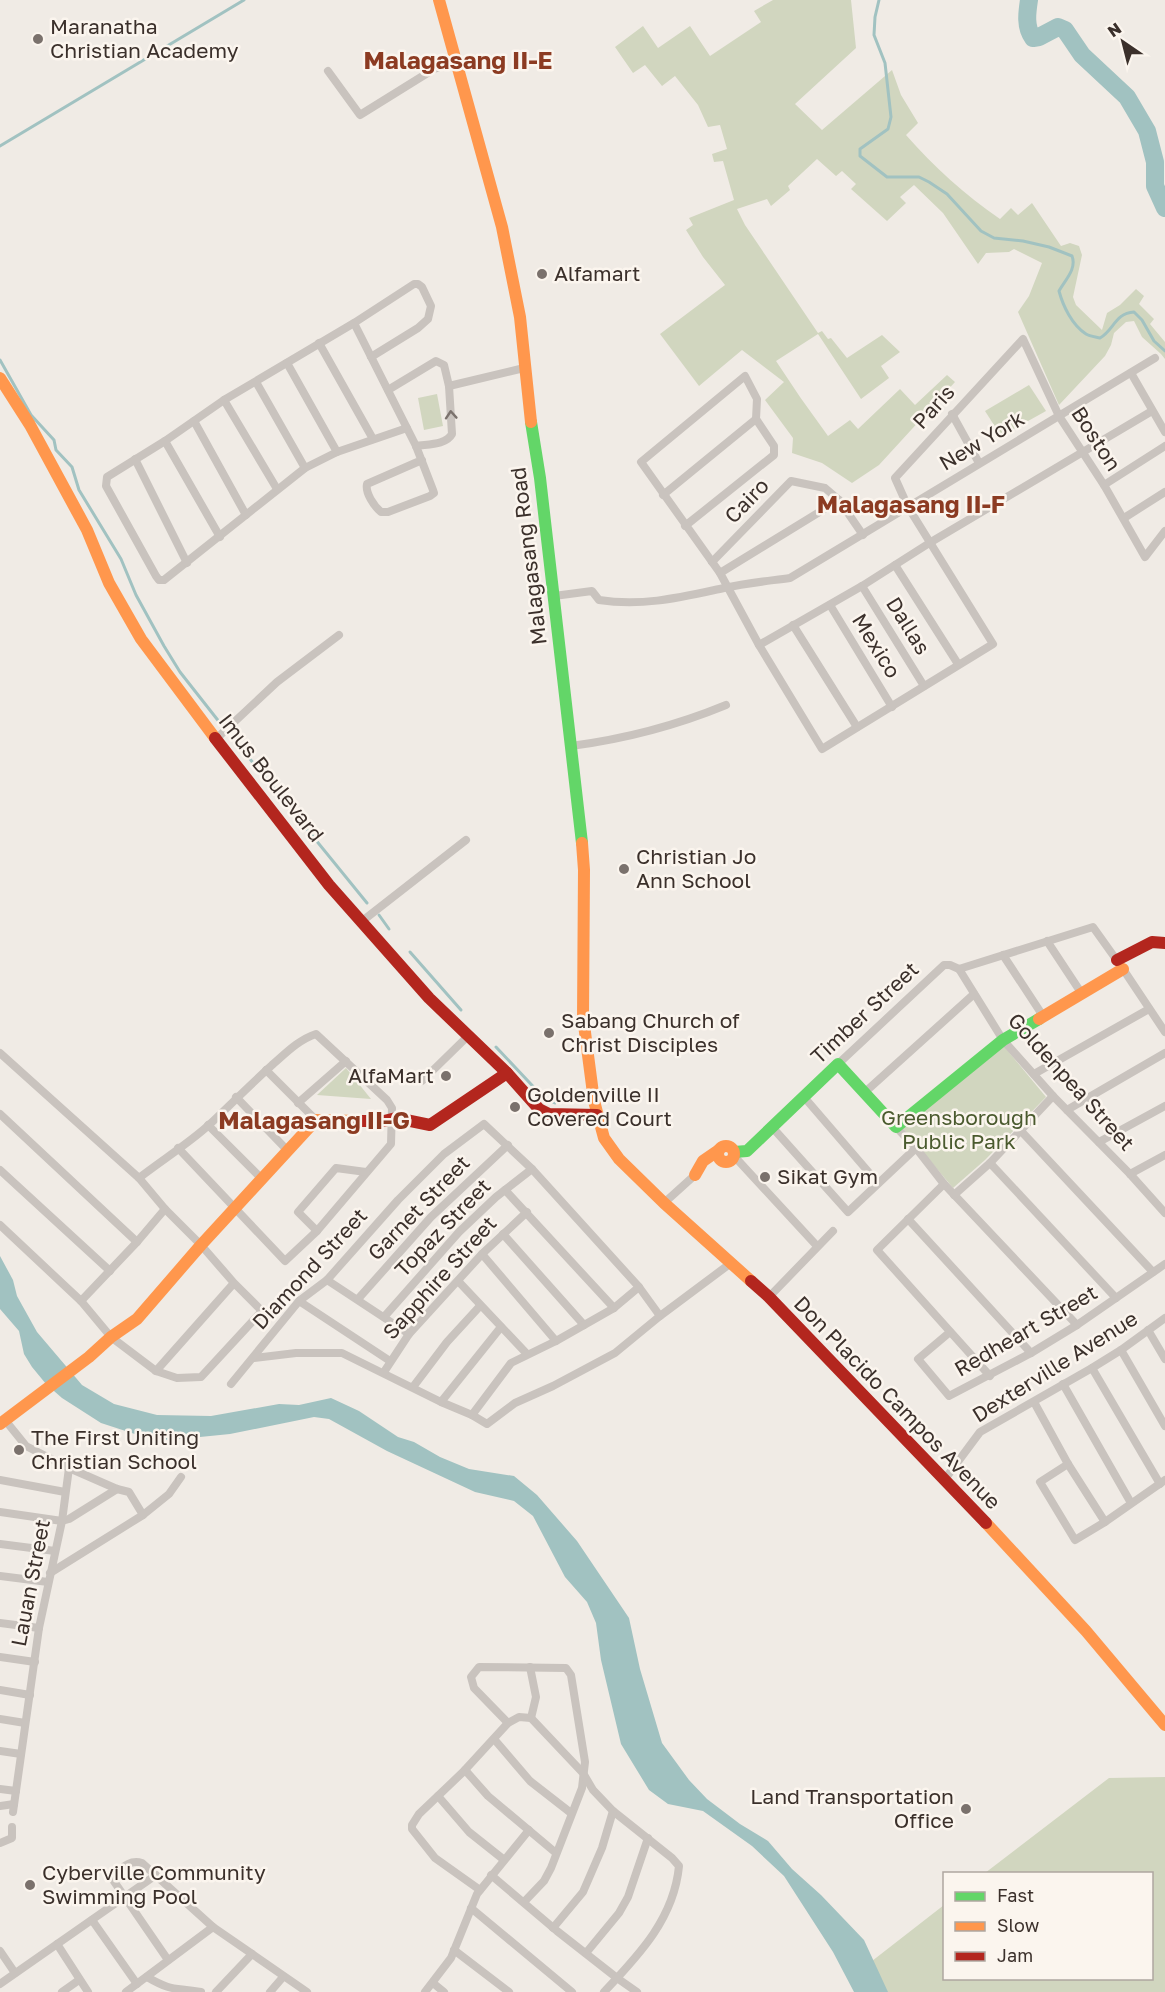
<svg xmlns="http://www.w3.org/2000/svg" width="1165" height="1992" font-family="'Golos Text',sans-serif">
<rect width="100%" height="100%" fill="#f0ebe5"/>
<g fill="#d1d6bf">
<path d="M773,0h78l5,48 -61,56 27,26 70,-60 9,25 17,28 -12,12c28,32 59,60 94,84l11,-11 7,7 14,-12 29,43 9,-3 9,3 3,9 -9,42 3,8 26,25 5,-17 13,-8 16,-16 8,7 -5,8 15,15 -4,5 15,18v17l-4,-5 -19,-17 -8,-16 -8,1 -12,11 -3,12 -6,11 -46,49 -41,-93 11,-16 13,-33 -28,-14 -5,3 -23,1 -8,11 -35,-51 -29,-28 -14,12 6,6 -19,18 -36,-32 5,-5 -14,-13 -6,5 -19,-17 -29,27 2,4 -19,16 -4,-7 -30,10 8,16 73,108 4,-2 6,8 3,-1 16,20 35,-23 18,17 -19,14 8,12 -28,21 -43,-65 -42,27 24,36 28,39 22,-16 8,9 42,-40 15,16 32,-30 8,7 -76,83 -27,18 -30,-20 -30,-10 1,-15 -28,-38 19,-18 -42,-32 -43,36 -39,-52 65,-49 -22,-28 -17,-27 7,-5 -4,-7 45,-18 -11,-39 -9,1 -2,-8 15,-5 -7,-24 -12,2 -10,-22 -23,-29 -13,10 -17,-21 -12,8 -18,-26 28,-21 15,22 32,-22 20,30 51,-34 -7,-11z"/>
<polygon points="1029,385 1046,411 1001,436 985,411"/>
<polygon points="437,394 443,426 424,430 418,398"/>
<polygon points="1003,1045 1046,1097 985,1160 953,1188 902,1127"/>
<polygon points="346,1068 371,1099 317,1095"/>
<polygon points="1165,1777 1165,1992 863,1992 854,1975 944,1905 944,1978 1152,1978 1152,1874 985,1873 1109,1778"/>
</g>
<polygon fill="#a1c2c1" points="0,1256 13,1280 17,1296 37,1332 82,1385 114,1404 157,1415 211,1416 279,1404 299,1405 331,1398 359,1411 398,1437 414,1442 440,1457 469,1469 514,1476 537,1495 577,1541 629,1618 640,1669 662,1743 689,1780 707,1799 740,1824 768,1841 792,1869 821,1895 864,1940 888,1992 854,1992 833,1952 784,1876 752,1846 703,1811 668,1804 649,1790 621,1744 601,1660 596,1623 587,1602 565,1577 533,1516 514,1501 475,1492 387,1451 329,1419 314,1417 230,1434 170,1440 144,1437 101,1423 62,1398 46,1384 32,1367 24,1354 19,1331 0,1309"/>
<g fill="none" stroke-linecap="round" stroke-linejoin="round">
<g stroke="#a1c2c1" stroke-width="3">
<path d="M879,0l-4,17 -1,18 11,28 6,54 -3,12 -28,20v7l27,21h32l10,5 18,12 34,37 13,7 29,3 26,6 23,9c5,13 -7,24 -13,35 4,15 13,34 27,43 3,2 10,3 14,4 14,-8 15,-25 34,-26l8,8 12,21 11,10"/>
<polyline points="0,146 244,0"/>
<polyline points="0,360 31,415 54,440 56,450 72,467 79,490 121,559 136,595 164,646 180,672 224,728"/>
<polyline points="228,732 367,903"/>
<polyline points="379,915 389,929"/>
<polyline points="410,952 461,1010"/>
<polyline points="496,1047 544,1098 555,1103"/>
</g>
<path stroke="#a1c2c1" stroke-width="18" d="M1029,0c-2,13 -4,27 4,38l6,-1 19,-10 7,3 17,25 45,42 20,34 8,31v24l10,22"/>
<g stroke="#c9c3be" stroke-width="8">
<polyline points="328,71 360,115 434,69 457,61"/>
<path d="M354,323l62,123 17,44 1,3 -4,3 -42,16h-7c-7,-6 -16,-19 -14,-28l55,-24"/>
<polyline points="319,343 373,439"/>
<polyline points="371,357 418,328 428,319 431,306 422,287 418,284 414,284 354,323 224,400 165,441 107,477 106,486 156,576 159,580 164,580 305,468 337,452 407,428"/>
<polyline points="287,363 337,452"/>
<polyline points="1131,373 1165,432"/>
<polyline points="256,382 305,468"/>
<polyline points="449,386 524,368"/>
<path d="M388,390l48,-29 8,4 5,21 3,48c-6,11 -24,10 -36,12"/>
<polyline points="224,400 277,489"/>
<polyline points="952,414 979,463"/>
<polyline points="194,421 246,515"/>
<polyline points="165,441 220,537"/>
<polyline points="135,459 187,563"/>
<polyline points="1104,485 1165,446"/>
<polyline points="663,495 756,419"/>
<polyline points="1124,518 1165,492"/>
<polyline points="685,526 774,455 774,446 756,419 757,399 745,376 641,462 720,573 759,645 822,749 993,644 908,507 895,478 1023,339 1059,416 1104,485 1145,557 1165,531"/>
<polyline points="712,562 791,481 825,488 839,500 863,535"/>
<polyline points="895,565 958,664"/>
<polyline points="720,573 839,500"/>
<polyline points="862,586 924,686"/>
<path d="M554,596l38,-5 7,9c44,7 83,-3 125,-12 22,-5 44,-7 66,-10l365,-220"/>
<polyline points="830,605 892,707"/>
<polyline points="793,625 857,727"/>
<polyline points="759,645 862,586 931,542 1152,411"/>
<polyline points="215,740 277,682 339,635"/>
<path d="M571,746c54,-7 104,-20 155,-41"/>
<polyline points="361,922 466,840"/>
<polyline points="1047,941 1082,994"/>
<polyline points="1003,955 1043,1016"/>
<polyline points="959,969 1003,1040 1053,1096 1130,1174 1165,1213"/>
<polyline points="0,1053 139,1178 165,1209 201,1245 234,1283 262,1311 201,1377 177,1378 156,1371 234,1283"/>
<polyline points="838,1064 944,965 950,965 959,969 1093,927 1123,969 1165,1032"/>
<polyline points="266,1070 316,1120"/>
<polyline points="1034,1074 1149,1009"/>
<polyline points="422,1081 469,1035"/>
<polyline points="864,1093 974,994"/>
<polyline points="236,1097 288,1151"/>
<polyline points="804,1097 878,1183"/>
<polyline points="298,1103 346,1061"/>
<polyline points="1067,1110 1165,1053"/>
<polyline points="0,1114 137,1242"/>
<polyline points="208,1125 262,1179"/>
<polyline points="772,1127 848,1212 916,1148"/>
<polyline points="896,1127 916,1148 944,1184 1077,1325"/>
<polyline points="1021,1131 1153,1272"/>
<polyline points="1099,1142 1165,1106"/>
<polyline points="734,1156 817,1246"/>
<polyline points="990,1163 1116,1298"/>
<polyline points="0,1170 110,1271"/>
<polyline points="1130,1174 1165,1155"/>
<path d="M139,1178c23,-18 49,-34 71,-54 20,-19 40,-39 61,-58 14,-12 27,-26 45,-32l71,66 5,8 -1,36 -74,87 -32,30 -107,-113"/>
<polyline points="944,1184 877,1250 990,1376"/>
<polyline points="505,1190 614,1308"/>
<polyline points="954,1195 990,1163 1053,1096"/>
<polyline points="664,1203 695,1175"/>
<polyline points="908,1219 1031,1353"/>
<polyline points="0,1225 81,1301 111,1337 156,1371"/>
<polyline points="317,1231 298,1212 336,1168 366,1172"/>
<polyline points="503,1234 584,1325"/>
<polyline points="482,1254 556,1341"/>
<polyline points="327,1280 409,1334"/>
<polyline points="459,1282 527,1354"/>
<polyline points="769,1297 833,1231"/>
<polyline points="358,1299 431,1217 508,1145"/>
<polyline points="81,1301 137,1242 165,1209"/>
<polyline points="299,1301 390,1361"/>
<polyline points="384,1317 459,1232 496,1197 532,1169"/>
<polyline points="1148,1330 1165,1359"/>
<polyline points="950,1332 918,1359 949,1396 1031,1353 1077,1325 1165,1264"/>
<polyline points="1121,1350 1165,1426"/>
<polyline points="254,1358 296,1353 342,1353 441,1402 472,1415 487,1424 515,1403 553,1386 615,1353 660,1316 731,1263"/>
<polyline points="1092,1368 1160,1484"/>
<polyline points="384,1372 409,1334 482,1254 527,1212"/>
<polyline points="231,1384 299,1301 327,1280 398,1200 444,1154 484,1124 532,1169 639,1287 660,1316"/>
<polyline points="1063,1384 1131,1503"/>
<polyline points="413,1387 447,1342 480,1306"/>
<polyline points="441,1402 501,1327"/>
<polyline points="1034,1402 1068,1464 1105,1522"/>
<polyline points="472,1415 511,1363 556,1341 614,1308 639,1287"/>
<polyline points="5,1420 26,1446 69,1468 117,1489 129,1492 143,1515 50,1573"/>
<polyline points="1068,1464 1040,1482 1075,1540 1105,1522 1165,1480"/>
<polyline points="945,1479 980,1432 1092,1368 1121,1350 1165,1318"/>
<polyline points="0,1480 65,1492"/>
<polyline points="0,1512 62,1521 69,1519 117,1489"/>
<polyline points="143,1515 169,1494 181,1477"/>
<polyline points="0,1544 55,1551"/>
<polyline points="0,1576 48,1582"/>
<polyline points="0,1623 39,1628"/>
<polyline points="0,1657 35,1662"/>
<polyline points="530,1667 536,1697 531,1718"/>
<polyline points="0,1690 30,1695"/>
<polyline points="0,1719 25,1723"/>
<polyline points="508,1723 474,1688 471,1677 479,1667 566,1668 571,1675 585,1762 582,1788 551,1868 544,1881 524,1902"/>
<polyline points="494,1739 530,1781 571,1813"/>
<polyline points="0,1751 21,1754"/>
<polyline points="465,1770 488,1796 556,1853"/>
<polyline points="0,1789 16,1791"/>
<polyline points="438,1796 469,1832 503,1859"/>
<polyline points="0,1806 14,1804"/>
<polyline points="13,1812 39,1628 62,1521 69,1468"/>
<polyline points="0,1843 12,1838 12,1827"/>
<polyline points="491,1875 557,1931 617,1978 637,1992"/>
<path d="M480,1890l-45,-32 -23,-29v-4l7,-11 44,-42 45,-49 11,-6 12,1 52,55 10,17 20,21 59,47 7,8c-5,53 -41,90 -75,126"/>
<polyline points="471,1908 572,1992"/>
<polyline points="92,1920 137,1984"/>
<polyline points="553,1928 583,1892 602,1848 613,1811"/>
<polyline points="57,1944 88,1992"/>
<polyline points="454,1950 509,1992"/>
<polyline points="0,1951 15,1973"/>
<polyline points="586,1953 619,1913 628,1897 648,1838"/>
<path d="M168,1960l-57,-83c10,-8 18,-18 31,-14l71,64 94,65"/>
<path d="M147,1977c26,15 26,10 54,15"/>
<polyline points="433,1983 444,1992"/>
<polyline points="0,1984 156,1875"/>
<polyline points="62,1992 79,1980"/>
<polyline points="126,1992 213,1927"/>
<polyline points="216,1992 252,1954"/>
<polyline points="270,1992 283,1977"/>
<polyline points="425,1992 451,1958 477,1894 529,1830"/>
</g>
<g stroke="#63d668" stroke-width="12">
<polyline points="531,422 540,478 582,843"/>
<polyline points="734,1152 747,1151 838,1064 896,1127 1003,1040 1039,1019"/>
</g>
<g stroke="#ff974d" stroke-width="12">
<polyline points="439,0 502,227 520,317 531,422"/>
<polyline points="0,378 30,425 87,530 109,583 141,639 215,738"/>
<polyline points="582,843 584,870 583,1017 594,1101 604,1138 619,1159 664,1203 751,1281"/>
<polyline points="1039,1019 1123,969"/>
<circle cx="726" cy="1154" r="8"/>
<polyline points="695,1175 703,1161 719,1150"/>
<polyline points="0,1424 89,1357 111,1337 137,1319 201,1245 316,1120 358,1121"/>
<polyline points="986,1523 1086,1631 1165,1725"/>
</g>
<g stroke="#b3261e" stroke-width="12">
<polyline points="215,738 329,885 429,998 507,1073 539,1109 549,1114 597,1115"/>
<polyline points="1117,960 1152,942 1165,943"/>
<polyline points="358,1121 384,1121 396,1118 430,1125 507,1073"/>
<polyline points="751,1281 769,1297 986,1523"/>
</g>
</g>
<defs><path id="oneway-chevron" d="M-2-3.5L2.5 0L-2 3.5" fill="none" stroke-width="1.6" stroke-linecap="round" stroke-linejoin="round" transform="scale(1.5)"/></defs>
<use stroke="#7b726d" href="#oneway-chevron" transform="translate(451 415) rotate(-94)"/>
<g fill="#7a716c" stroke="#fbf5ee" stroke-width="2">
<circle cx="38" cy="39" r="6"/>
<circle cx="542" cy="274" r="6"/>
<circle cx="624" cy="869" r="6"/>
<circle cx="549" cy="1033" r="6"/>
<circle cx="446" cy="1076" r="6"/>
<circle cx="515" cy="1107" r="6"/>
<circle cx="765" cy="1177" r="6"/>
<circle cx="19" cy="1450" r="6"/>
<circle cx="966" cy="1809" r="6"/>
<circle cx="30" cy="1885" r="6"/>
</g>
<g text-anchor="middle" stroke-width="5" stroke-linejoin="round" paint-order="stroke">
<g font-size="21" fill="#3b302b" stroke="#fbf5ee" text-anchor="start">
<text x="50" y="34">Maranatha<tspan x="50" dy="24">Christian Academy</tspan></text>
<text x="554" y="281">Alfamart</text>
<text x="636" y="864">Christian Jo<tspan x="636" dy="24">Ann School</tspan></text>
<text x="561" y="1028">Sabang Church of<tspan x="561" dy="24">Christ Disciples</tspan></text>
<text x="434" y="1083" text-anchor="end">AlfaMart</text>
<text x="527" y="1102">Goldenville II<tspan x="527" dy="24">Covered Court</tspan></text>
<text x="777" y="1184">Sikat Gym</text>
<text x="31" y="1445">The First Uniting<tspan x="31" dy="24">Christian School</tspan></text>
<text x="954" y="1804" text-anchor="end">Land Transportation<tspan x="954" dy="24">Office</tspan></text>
<text x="42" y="1880">Cyberville Community<tspan x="42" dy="24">Swimming Pool</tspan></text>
</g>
<g font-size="21" fill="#3b302b" stroke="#fbf5ee">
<text transform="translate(934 407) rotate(-48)" y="7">Paris</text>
<text transform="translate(1096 439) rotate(57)" y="7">Boston</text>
<text transform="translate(982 441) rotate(-31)" y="7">New York</text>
<text transform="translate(747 501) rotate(-46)" y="7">Cairo</text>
<text transform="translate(529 556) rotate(-97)" y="7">Malagasang Road</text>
<text transform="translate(908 626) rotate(58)" y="7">Dallas</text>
<text transform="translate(876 646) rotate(58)" y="7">Mexico</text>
<text transform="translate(271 778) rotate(52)" y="7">Imus Boulevard</text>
<text transform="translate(865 1013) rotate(-43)" y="7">Timber Street</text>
<text transform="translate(1071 1082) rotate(48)" y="7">Goldenpea Street</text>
<text transform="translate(419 1208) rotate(-46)" y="7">Garnet Street</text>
<text transform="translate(443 1228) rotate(-46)" y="7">Topaz Street</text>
<text transform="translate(310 1269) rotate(-47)" y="7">Diamond Street</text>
<text transform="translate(440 1278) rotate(-48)" y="7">Sapphire Street</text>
<text transform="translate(1026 1331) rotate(-30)" y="7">Redheart Street</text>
<text transform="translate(1055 1367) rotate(-32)" y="7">Dexterville Avenue</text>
<text transform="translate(897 1403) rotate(46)" y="7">Don Placido Campos Avenue</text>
<text transform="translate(31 1583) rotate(-79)" y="7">Lauan Street</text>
</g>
<g font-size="21" fill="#4a5a2e" stroke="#fbf5ee">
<text x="959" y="1125">Greensborough<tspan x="959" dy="24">Public Park</tspan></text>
</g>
<g font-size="24" font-weight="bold" fill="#8c3b22" stroke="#fbf5ee">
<text x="458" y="69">Malagasang II-E</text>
<text x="911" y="513">Malagasang II-F</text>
<text x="314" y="1129">Malagasang II-G</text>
</g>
</g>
<rect x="943" y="1872" width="210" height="108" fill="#fbf5ee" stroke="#aea6a0" stroke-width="1.5"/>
<rect x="955" y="1892" width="30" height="9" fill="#63d668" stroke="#aea6a0" stroke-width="1.5"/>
<text x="997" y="1902" font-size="18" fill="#3b302b">Fast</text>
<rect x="955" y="1922" width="30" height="9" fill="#ff974d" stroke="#aea6a0" stroke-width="1.5"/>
<text x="997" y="1932" font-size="18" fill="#3b302b">Slow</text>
<rect x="955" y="1952" width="30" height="9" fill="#b3261e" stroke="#aea6a0" stroke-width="1.5"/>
<text x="997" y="1962" font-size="18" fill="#3b302b">Jam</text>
<g transform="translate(1123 42) rotate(325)" stroke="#fbf5ee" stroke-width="4.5" paint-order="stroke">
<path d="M0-4.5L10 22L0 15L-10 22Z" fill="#3b302b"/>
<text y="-9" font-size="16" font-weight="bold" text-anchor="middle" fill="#3b302b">N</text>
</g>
</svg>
